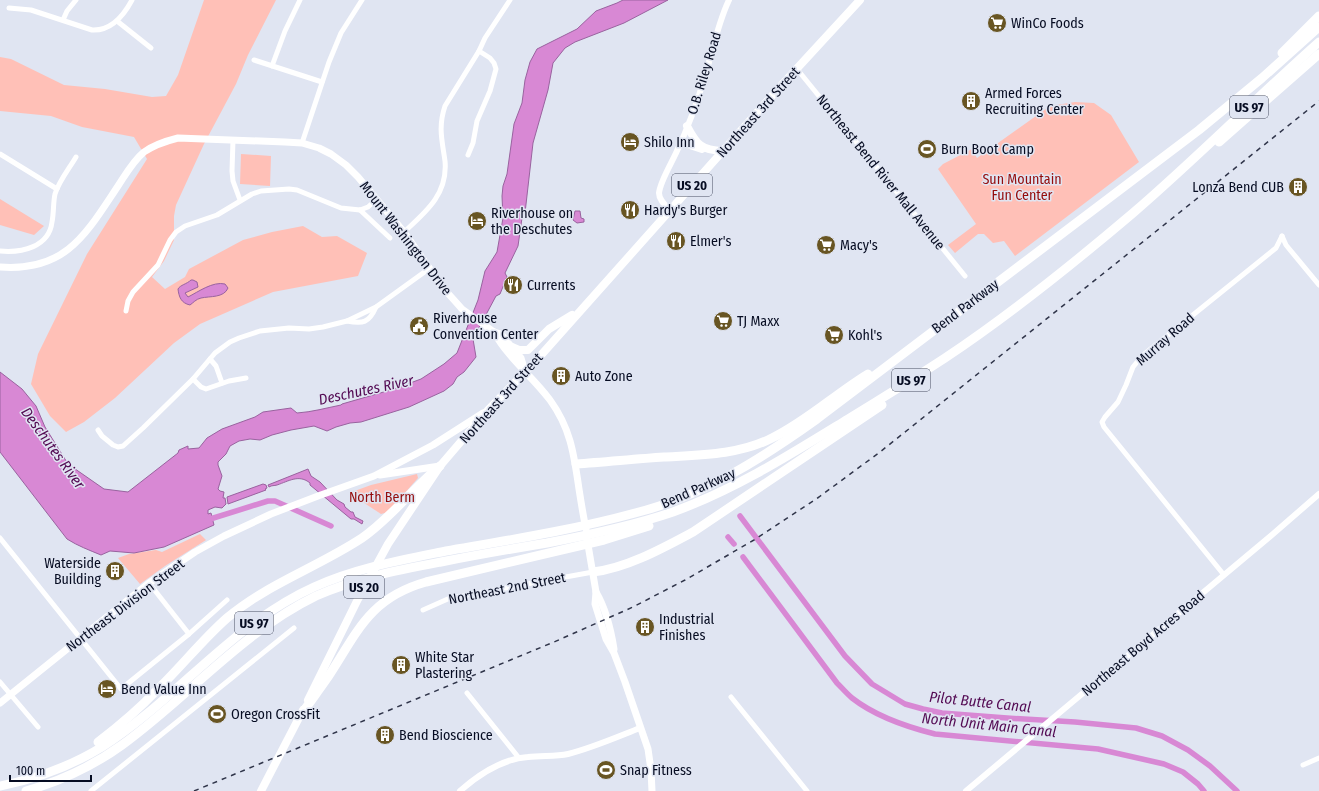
<svg xmlns="http://www.w3.org/2000/svg" width="1319" height="791" font-family="'Fira Sans Condensed',sans-serif">
<rect width="100%" height="100%" fill="#e0e5f2"/>
<g fill="#ffc0b7">
<polygon points="204,0 276,0 248,55 236,84 204,144 176,205 174,216 174,240 164,261 152,277 165,289 185,277 189,269 243,240 272,232 303,226 322,237 337,236 367,253 358,276 273,292 200,324 174,343 115,398 84,422 66,432 50,416 31,384 38,354 87,254 147,159 134,137 82,127 51,116 0,111 0,57 11,59 64,85 105,89 152,97 166,96 178,75"/>
<polygon points="1075,102 1094,103 1111,115 1139,162 1015,256 1004,241 993,243 984,234 978,234 955,253 948,245 976,224 938,169 943,164 972,149 977,158 1050,106"/>
<polygon points="241,154 271,156 270,186 240,184"/>
<polygon points="0,199 44,226 34,235 0,225"/>
<polygon points="417,474 418,478 388,512 381,514 349,493 371,485"/>
<polygon points="200,534 206,540 165,566 140,584 118,558 129,554 156,550 162,552"/>
</g>
<g fill="#d888d4" stroke="#99639f">
<path d="M623,0h45l-44,23 -49,19 -10,6 -12,15 -5,27 -15,53 -8,70 -3,5 -4,28 -13,27 2,4 -7,17 -4,2 -23,43 3,18 -12,15 -7,5 -4,7 -9,7 -35,16 -48,15 -11,1 -14,4 -9,4 -13,-5 -23,4 -19,5 -12,5 -10,-1 -11,2 -9,5 -4,8 -8,8v3l4,11 -4,13 2,2 4,1 -1,6h2l1,6 -4,4 -7,-1 -7,3v4l3,-1 3,12 -50,22 -30,6 -24,-2 -9,4c-12,-5 -23,-9 -34,-16l-67,-87v-80l22,17 14,17 9,21 23,37 36,25 24,3 50,-39 1,-3 9,-4v3l11,-1 8,-10 15,-9 33,-12 8,-5 28,-4 6,5c15,-1 29,-5 44,-8l1,-1 52,-15 27,-10 23,-15 13,-11 21,-53 7,-29 12,-19 6,-34 -1,-22 1,-10 4,-12 7,-50 8,-21 3,-23 5,-18 7,-13 40,-20 19,-18 21,-8z"/>
<polygon points="575,211 580,211 581,218 584,219 584,222 577,223 573,220"/>
<path d="M191,280h2l4,2 1,5 -13,6 3,4c10,-5 25,-16 37,-13l3,4c-4,10 -18,8 -27,10 -5,1 -8,5 -11,7 -9,-2 -11,-8 -12,-16 2,-4 9,-5 13,-9z"/>
<path d="M308,469l3,7 9,6 17,18 7,4 1,3 6,5h2l2,5 8,4 -1,3 -8,-5h-3l-41,-34v-2c-11,-9 -21,-2 -33,2 -3,1 -5,0 -8,2l-1,-2z"/>
<polygon points="263,484 266,485 267,488 265,489 266,490 228,504 227,497"/>
</g>
<g fill="none" stroke-linecap="round" stroke-linejoin="round">
<g stroke="#d888d4" stroke-width="5.5">
<polyline points="740,516 845,656 872,684 905,704 923,709 942,713 1007,718 1075,722 1136,728 1162,736 1188,750 1210,766 1237,791"/>
<polyline points="207,520 268,501 275,501 331,526"/>
<polyline points="728,537 734,544"/>
<path d="M743,557l94,126c5,5 10,11 15,15 23,18 55,29 83,36l163,15 66,15 19,8 15,12 6,7"/>
</g>
<g stroke="#fff" stroke-width="5">
<path d="M9,8l22,2 61,20c19,1 32,-15 40,-30"/>
<polyline points="63,20 67,11 76,0"/>
<polyline points="117,21 151,48"/>
<polyline points="254,60 322,82"/>
<polyline points="272,66 285,31 300,0"/>
<polyline points="797,69 965,276"/>
<polyline points="233,140 232,171 233,181 240,200"/>
<polyline points="302,143 329,62 341,33 362,0"/>
<polyline points="0,154 57,189"/>
<polyline points="468,155 473,143 477,121 490,91 496,69 494,63 490,58 479,51"/>
<polyline points="360,210 390,238"/>
<path d="M404,232c22,-20 44,-38 41,-71 -3,-21 -7,-34 0,-55l34,-55 6,-13 25,-38"/>
<polyline points="1282,236 1286,245 1319,285"/>
<path d="M0,251c22,2 49,-4 52,-29 2,-10 1,-19 3,-28 4,-13 14,-25 21,-37"/>
<polyline points="126,311 128,301 133,292 158,265 170,240 176,232 185,226 217,215 252,194 261,191 289,189 297,190 341,208 360,210 368,207 377,199"/>
<path d="M347,321c16,3 22,2 29,-14"/>
<polyline points="210,359 216,366 222,383"/>
<polyline points="193,379 201,387 206,389 229,381 246,378"/>
<polyline points="98,430 102,436 113,445 118,447 123,446 143,428 193,379 215,353 230,342 239,338 260,331 289,328 309,329 323,327 347,321 376,307 430,268"/>
<polyline points="0,538 121,689 189,634 227,600"/>
<polyline points="1224,575 1104,427 1102,422 1105,417 1118,402 1126,385 1133,367 1142,356 1276,248 1282,236"/>
<polyline points="149,583 189,634"/>
<polyline points="423,610 450,598 593,572"/>
<polyline points="0,682 38,727"/>
<polyline points="467,693 519,758"/>
<polyline points="731,697 807,791"/>
<polyline points="1303,765 1319,758"/>
<polyline points="91,791 294,628"/>
</g>
<g stroke="#fff" stroke-width="6">
<path d="M670,210c-5,-5 -11,-10 -11,-17 1,-11 12,-29 17,-40 12,-25 22,-53 30,-80 7,-24 12,-50 23,-73"/>
<path d="M460,791c19,-17 42,-32 68,-34 13,-2 27,0 40,-3 24,-6 49,-17 72,-26"/>
<polyline points="966,791 1273,534 1319,494"/>
</g>
<g stroke="#fff" stroke-width="7">
<path d="M0,267c66,5 86,-33 118,-81 8,-12 15,-25 26,-34 10,-7 22,-11 34,-14l107,4 17,1 17,5 12,6 15,11 12,12 46,55 40,57 10,11 8,9 32,23 7,2 4,5 16,19 4,13"/>
<path d="M494,332c14,26 38,44 56,68 21,29 24,55 29,89 2,13 4,26 7,40"/>
<polyline points="380,475 440,466"/>
<polyline points="587,539 596,592 595,604 606,639 614,653 625,682 648,749 651,770 652,791"/>
<path d="M596,592c10,17 15,38 18,57"/>
<polyline points="0,703 149,583 195,552 224,536 271,514 318,496 374,476 433,445 483,413"/>
</g>
<g stroke="#fff" stroke-width="8">
<path d="M687,126c10,19 14,24 36,25"/>
<polyline points="681,142 702,149"/>
<polyline points="512,347 519,350 528,350 549,329 572,315"/>
<polyline points="308,700 358,599 388,544 440,466 488,410 534,363 779,88 860,0"/>
<polyline points="261,791 303,710"/>
</g>
<g stroke="#fff" stroke-width="9">
<polyline points="1282,53 1319,16"/>
<polyline points="1219,142 1319,54"/>
<path d="M576,464c29,-2 59,-5 88,-7 36,-2 75,-2 108,-19 35,-17 63,-44 96,-64"/>
<path d="M593,572c34,-4 70,-24 100,-40l189,-127"/>
<path d="M301,715c9,-13 18,-25 27,-38 29,-44 41,-79 98,-95l178,-42 45,-14"/>
<path d="M98,742c21,-16 41,-33 59,-52 24,-23 45,-50 70,-72 40,-34 91,-51 135,-80 29,-20 51,-50 78,-72"/>
<path d="M0,786c35,-7 71,-20 102,-39 75,-48 130,-123 212,-160 42,-19 87,-27 132,-36 63,-11 127,-21 189,-38 68,-17 126,-54 182,-94l382,-289 63,-52 57,-51"/>
<path d="M26,791c35,-10 67,-25 96,-46 66,-48 120,-113 194,-149 40,-18 83,-26 125,-34 35,-7 70,-13 106,-19 42,-8 85,-17 126,-31 63,-23 118,-58 175,-93 33,-20 65,-40 97,-61 66,-44 128,-94 188,-145 64,-55 123,-115 186,-171"/>
</g>
<polyline stroke="#30354a" stroke-width="1.5" stroke-dasharray="5 5" stroke-linecap="butt" points="194,791 554,642 633,607 685,580 754,540 819,497 880,452 1319,101"/>
</g>
<defs>
<symbol id="supermarket-disc" viewBox="-11 -11 22 22"><circle r="9.5" fill="#685523" stroke="#e0e5f2"/><path d="M-6-5.5h2.5l.6 2H6L4.5 2H-2.5L-4.4-4H-6ZM-1.5 3.2a1.3 1.3 0 1 0 .1 0ZM3 3.2a1.3 1.3 0 1 0 .1 0Z" fill="#fff"/></symbol>
<symbol id="building-disc" viewBox="-11 -11 22 22"><circle r="9.5" fill="#685523" stroke="#e0e5f2"/><path d="M-4-6H4V6H1V3H-1V6H-4ZM-2.5-4.3h1.7v1.8h-1.7ZM.8-4.3h1.7v1.8H.8ZM-2.5-1h1.7V.8h-1.7ZM.8-1h1.7V.8H.8Z" fill="#fff"/></symbol>
<symbol id="hotel-disc" viewBox="-11 -11 22 22"><circle r="9.5" fill="#685523" stroke="#e0e5f2"/><path d="M-6-4.5h1.5V1H6V5H4.5V3h-9V5H-6ZM-4 0a1.8 1.8 0 1 1 3.6 0ZM.5 0V-2.5h3Q6-2.5 6 0Z" fill="#fff"/></symbol>
<symbol id="stadium-disc" viewBox="-11 -11 22 22"><circle r="9.5" fill="#685523" stroke="#e0e5f2"/><path d="M0-5a6.5 5 0 1 0 0 10a6.5 5 0 1 0 0-10ZM-3.5-1.8h7v3.6h-7Z" fill="#fff"/></symbol>
<symbol id="restaurant-disc" viewBox="-11 -11 22 22"><circle r="9.5" fill="#685523" stroke="#e0e5f2"/><path d="M-5-6h1v4h1v-4h1v4h1v-4h1v5L-1.5 .5V6h-2V.5L-5-1ZM5-6V6H3V1.5H1.5Q1.5-4 5-6Z" fill="#fff"/></symbol>
<symbol id="civic-disc" viewBox="-11 -11 22 22"><circle r="9.5" fill="#685523" stroke="#e0e5f2"/><path d="M-.6-6.5H3V-4.5H.6V-3L4-1V1h2V6H-6V1h2V-1L-.6-3ZM-1.2 2.5V6h2.4V2.5Z" fill="#fff"/></symbol>
</defs>
<g fill-rule="evenodd">
<use href="#supermarket-disc" x="986" y="12" width="22" height="22"/>
<use href="#building-disc" x="960" y="90" width="22" height="22"/>
<use href="#hotel-disc" x="619" y="131" width="22" height="22"/>
<use href="#stadium-disc" x="916" y="138" width="22" height="22"/>
<use href="#building-disc" x="1287" y="176" width="22" height="22"/>
<use href="#restaurant-disc" x="619" y="199" width="22" height="22"/>
<use href="#hotel-disc" x="466" y="210" width="22" height="22"/>
<use href="#restaurant-disc" x="665" y="230" width="22" height="22"/>
<use href="#supermarket-disc" x="815" y="234" width="22" height="22"/>
<use href="#restaurant-disc" x="502" y="274" width="22" height="22"/>
<use href="#supermarket-disc" x="712" y="310" width="22" height="22"/>
<use href="#civic-disc" x="408" y="315" width="22" height="22"/>
<use href="#supermarket-disc" x="823" y="324" width="22" height="22"/>
<use href="#building-disc" x="550" y="365" width="22" height="22"/>
<use href="#building-disc" x="104" y="560" width="22" height="22"/>
<use href="#building-disc" x="634" y="616" width="22" height="22"/>
<use href="#building-disc" x="390" y="654" width="22" height="22"/>
<use href="#hotel-disc" x="96" y="678" width="22" height="22"/>
<use href="#stadium-disc" x="206" y="703" width="22" height="22"/>
<use href="#building-disc" x="374" y="724" width="22" height="22"/>
<use href="#stadium-disc" x="595" y="759" width="22" height="22"/>
</g>
<g text-anchor="middle" stroke-width="3" stroke-linejoin="round" paint-order="stroke">
<g fill="#e0e5f2" stroke="#474d60" stroke-width="1">
<rect x="1230" y="96" width="38" height="22" rx="3"/>
<rect x="672" y="174" width="40" height="22" rx="3"/>
<rect x="892" y="369" width="38" height="22" rx="3"/>
<rect x="344" y="576" width="40" height="22" rx="3"/>
<rect x="235" y="612" width="38" height="22" rx="3"/>
</g>
<g font-size="13" font-weight="bold" fill="#060c22">
<text x="1249" y="112">US 97</text>
<text x="692" y="190">US 20</text>
<text x="911" y="385">US 97</text>
<text x="364" y="592">US 20</text>
<text x="254" y="628">US 97</text>
</g>
<g font-size="14" fill="#060c22" stroke="#e0e5f2" text-anchor="start">
<text x="1011" y="28">WinCo Foods</text>
<text x="985" y="98">Armed Forces<tspan x="985" dy="16">Recruiting Center</tspan></text>
<text x="644" y="147">Shilo Inn</text>
<text x="941" y="154">Burn Boot Camp</text>
<text x="1284" y="192" text-anchor="end">Lonza Bend CUB</text>
<text x="644" y="215">Hardy's Burger</text>
<text x="491" y="218">Riverhouse on<tspan x="491" dy="16">the Deschutes</tspan></text>
<text x="690" y="246">Elmer's</text>
<text x="840" y="250">Macy's</text>
<text x="527" y="290">Currents</text>
<text x="433" y="323">Riverhouse<tspan x="433" dy="16">Convention Center</tspan></text>
<text x="737" y="326">TJ Maxx</text>
<text x="848" y="340">Kohl's</text>
<text x="575" y="381">Auto Zone</text>
<text x="101" y="568" text-anchor="end">Waterside<tspan x="101" dy="16">Building</tspan></text>
<text x="659" y="624">Industrial<tspan x="659" dy="16">Finishes</tspan></text>
<text x="415" y="662">White Star<tspan x="415" dy="16">Plastering</tspan></text>
<text x="121" y="694">Bend Value Inn</text>
<text x="231" y="719">Oregon CrossFit</text>
<text x="399" y="740">Bend Bioscience</text>
<text x="620" y="775">Snap Fitness</text>
</g>
<g font-size="14" fill="#060c22" stroke="#e0e5f2">
<text transform="translate(704 73) rotate(-73)" y="5">O.B. Riley Road</text>
<text transform="translate(758 112) rotate(-48)" y="5">Northeast 3rd Street</text>
<text transform="translate(881 172) rotate(51)" y="5">Northeast Bend River Mall Avenue</text>
<text transform="translate(406 238) rotate(52)" y="5">Mount Washington Drive</text>
<text transform="translate(965 306) rotate(-37)" y="5">Bend Parkway</text>
<text transform="translate(1165 339) rotate(-41)" y="5">Murray Road</text>
<text transform="translate(501 398) rotate(-48)" y="5">Northeast 3rd Street</text>
<text transform="translate(698 488) rotate(-24)" y="5">Bend Parkway</text>
<text transform="translate(507 588) rotate(-11)" y="5">Northeast 2nd Street</text>
<text transform="translate(125 605) rotate(-37)" y="5">Northeast Division Street</text>
<text transform="translate(1143 643) rotate(-40)" y="5">Northeast Boyd Acres Road</text>
</g>
<g font-size="14" fill="#950c0c" stroke="#e0e5f2">
<text x="1022" y="184">Sun Mountain<tspan x="1022" dy="16">Fun Center</tspan></text>
<text x="382" y="502">North Berm</text>
</g>
<g font-size="15" font-style="italic" fill="#530a53" stroke="#e0e5f2">
<text transform="translate(366 390) rotate(-12)" y="5">Deschutes River</text>
<text transform="translate(53 448) rotate(54)" y="5">Deschutes River</text>
<text transform="translate(980 702) rotate(6)" y="5">Pilot Butte Canal</text>
<text transform="translate(989 725) rotate(6)" y="5">North Unit Main Canal</text>
</g>
</g>
<path d="M10 775v6h81v-6" fill="none" stroke="#060c22" stroke-width="2"/>
<text x="16" y="775" font-size="12" fill="#060c22" stroke="#e0e5f2" stroke-width="3" paint-order="stroke">100 m</text>
</svg>
